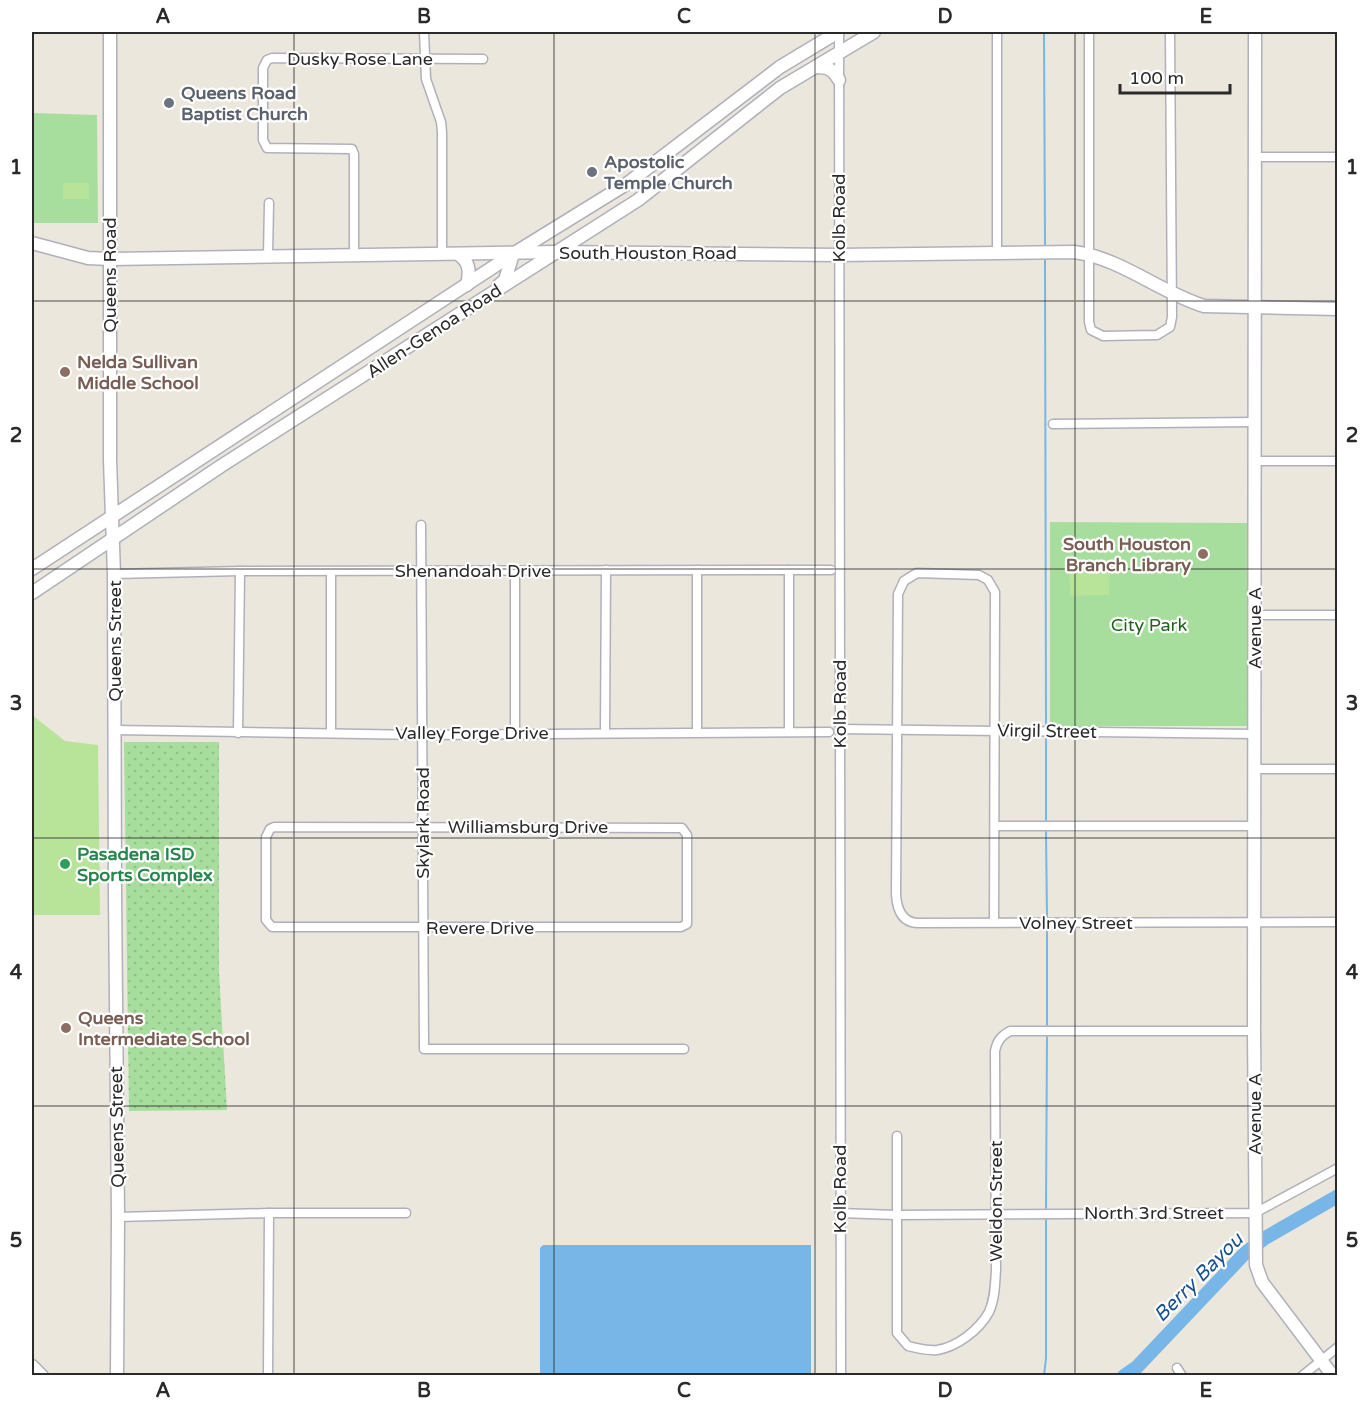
<svg xmlns="http://www.w3.org/2000/svg" width="1369" height="1407" font-family="'Varela Round',sans-serif">
<defs>
<pattern id="grass-dots" width="8" height="8" patternUnits="userSpaceOnUse" patternTransform="scale(1.5)"><rect width="8" height="8" fill="#a8de9d"/><path d="M2 2h.1M6 6h.1" fill="none" stroke="#91bf87" stroke-width="1.8" stroke-linecap="round"/></pattern>
</defs>
<rect width="100%" height="100%" fill="#ebe7dd"/>
<polygon fill="url(#grass-dots)" points="124,742 219,742 219,972 227,1110 129,1111"/>
<g fill="#a8de9d">
<polygon points="32,113 97,115 98,223 32,223"/>
<polygon points="1050,522 1249,523 1248,726 1050,726"/>
</g>
<g fill="#b8e499">
<rect x="63" y="183" width="26" height="16"/>
<polygon points="1069,560 1110,560 1109,595 1070,596"/>
<polygon points="32,715 65,741 98,745 100,915 32,915"/>
</g>
<polygon fill="#77b6e6" points="543,1245 811,1245 811,1375 540,1375 540,1248"/>
<g fill="none" stroke-linecap="round" stroke-linejoin="round">
<g stroke="#77b6e6" stroke-width="2">
<polyline points="1044,32 1045,245"/>
<polyline points="1045,259 1046,725"/>
<polyline points="1046,737 1046,820"/>
<polyline points="1046,832 1047,917"/>
<polyline points="1047,929 1047,1025"/>
<polyline points="1046,1208 1047,1037"/>
<polyline points="1044,1376 1046,1358 1046,1220"/>
</g>
<polyline stroke="#77b6e6" stroke-width="14" points="1124,1376 1137,1367 1245,1253 1265,1238 1338,1196"/>
<defs>
<g id="street">
<polyline points="424,32 426,79 441,122 442,132 442,254"/>
<polyline points="839,32 841,1376"/>
<polyline points="1089,32 1089,322 1091,330 1103,336 1157,335 1170,327 1172,317 1170,32"/>
<polyline points="1255,157 1338,157"/>
<polyline points="997,252 997,32"/>
<polyline points="354,255 354,154 352,149 267,148 263,140 263,68 267,60 272,58 483,59"/>
<polyline points="268,256 269,203"/>
<polyline points="1053,424 1255,422"/>
<polyline points="1255,461 1338,461"/>
<polyline points="421,525 424,1049 684,1049"/>
<polyline points="697,570 697,731"/>
<polyline points="331,571 331,733"/>
<polyline points="114,574 240,571 831,570"/>
<polyline points="1255,615 1338,615"/>
<polyline points="840,729 1255,734"/>
<polyline points="115,730 423,735 829,732"/>
<polyline points="605,732 606,570"/>
<polyline points="789,732 789,570"/>
<polyline points="238,733 240,571"/>
<polyline points="515,733 515,571"/>
<polyline points="1255,769 1338,769"/>
<polyline points="995,826 1254,826"/>
<polygon points="274,827 682,828 687,835 687,924 681,927 272,927 266,920 266,837 270,829"/>
<path d="M994,923l1,-331 -7,-12 -9,-5 -62,-2 -13,8 -6,13 -2,301c1,14 6,27 21,28l421,-1"/>
<path d="M897,1136v197l11,13c9,2 19,5 29,4 20,-3 42,-20 52,-38 6,-13 6,-28 7,-42l-1,-219c2,-10 6,-15 15,-20h244"/>
<polyline points="840,1213 896,1215 1255,1213 1338,1168"/>
<polyline points="118,1217 269,1213 406,1213"/>
<polyline points="1177,1368 1182,1376"/>
<polyline points="268,1376 269,1213"/>
<polyline points="1302,1376 1338,1347"/>
</g>
<g id="secondary">
<polyline points="110,32 110,460 114,574 115,893 118,1217 117,1376"/>
<polyline points="1255,32 1254,1031 1256,1265 1262,1282 1333,1376"/>
<path d="M816,67c12,0 17,2 23,13"/>
<path d="M32,243l56,15 22,1 447,-7 282,3 235,-3c47,6 85,40 130,54l134,3"/>
<path d="M458,254c12,8 12,18 9,31"/>
<polyline points="498,286 505,280 513,254"/>
<polyline points="32,569 513,254 628,183 780,67 838,32"/>
<polyline points="32,593 221,466 638,200 780,88 874,32"/>
<polyline points="32,1366 42,1376"/>
</g>
</defs>
<use href="#street" stroke="#b0b0bc" stroke-width="11"/>
<use href="#secondary" stroke="#b0b0bc" stroke-width="15"/>
<use href="#street" stroke="#fff" stroke-width="8"/>
<use href="#secondary" stroke="#fff" stroke-width="12"/>
</g>
<path fill="none" stroke="#2a2a2a" stroke-width="1.5" stroke-opacity="0.55" d="M294,32v1344M554,32v1344M815,32v1344M1075,32v1344M32,301h1306M32,569h1306M32,838h1306M32,1106h1306"/>
<g fill="#6b7280" stroke="#fff" stroke-width="2">
<circle cx="169" cy="103" r="6"/>
<circle cx="592" cy="172" r="6"/>
</g>
<g fill="#8d6e63" stroke="#fff" stroke-width="2">
<circle cx="65" cy="372" r="6"/>
<circle cx="1203" cy="554" r="6"/>
<circle cx="66" cy="1028" r="6"/>
</g>
<circle fill="#2e9e5b" stroke="#fff" stroke-width="2" cx="65" cy="864" r="6"/>
<g text-anchor="middle" stroke-width="4.5" stroke-linejoin="round" paint-order="stroke">
<g font-size="18" fill="#2a2a2a" stroke="#fff">
<text x="360" y="65">Dusky Rose Lane</text>
<text transform="translate(839 218) rotate(-90)" y="6">Kolb Road</text>
<text x="648" y="259">South Houston Road</text>
<text transform="translate(110 275) rotate(-90)" y="6">Queens Road</text>
<text transform="translate(434 331) rotate(-33)" y="6">Allen-Genoa Road</text>
<text x="473" y="577">Shenandoah Drive</text>
<text transform="translate(1255 628) rotate(-90)" y="6">Avenue A</text>
<text transform="translate(115 641) rotate(-90)" y="6">Queens Street</text>
<text transform="translate(840 704) rotate(-90)" y="6">Kolb Road</text>
<text transform="translate(1047 731) rotate(1)" y="6">Virgil Street</text>
<text x="472" y="739">Valley Forge Drive</text>
<text transform="translate(423 823) rotate(-90)" y="6">Skylark Road</text>
<text x="528" y="833">Williamsburg Drive</text>
<text x="1076" y="929">Volney Street</text>
<text x="480" y="934">Revere Drive</text>
<text transform="translate(1255 1114) rotate(-90)" y="6">Avenue A</text>
<text transform="translate(117 1127) rotate(-91)" y="6">Queens Street</text>
<text transform="translate(840 1189) rotate(-90)" y="6">Kolb Road</text>
<text transform="translate(996 1201) rotate(-90)" y="6">Weldon Street</text>
<text x="1154" y="1219">North 3rd Street</text>
</g>
<g font-size="18" font-weight="bold" fill="#5b616d" stroke="#fff" text-anchor="start">
<text x="181" y="99">Queens Road<tspan x="181" dy="21">Baptist Church</tspan></text>
<text x="604" y="168">Apostolic<tspan x="604" dy="21">Temple Church</tspan></text>
</g>
<g font-size="18" font-weight="bold" fill="#785e54" stroke="#fff" text-anchor="start">
<text x="77" y="368">Nelda Sullivan<tspan x="77" dy="21">Middle School</tspan></text>
<text x="1191" y="550" text-anchor="end">South Houston<tspan x="1191" dy="21">Branch Library</tspan></text>
<text x="78" y="1024">Queens<tspan x="78" dy="21">Intermediate School</tspan></text>
</g>
<g font-size="18" fill="#22611f" stroke="#fff">
<text x="1149" y="631">City Park</text>
</g>
<g font-size="18" font-weight="bold" fill="#27864d" stroke="#fff" text-anchor="start">
<text x="77" y="860">Pasadena ISD<tspan x="77" dy="21">Sports Complex</tspan></text>
</g>
<g font-size="20" font-style="italic" fill="#175390" stroke="#fff">
<text transform="translate(1198 1277) rotate(-45)" y="7">Berry Bayou</text>
</g>
</g>
<rect width="1369" height="1407" fill="none" stroke="#ffffff" stroke-width="66"/>
<path d="M1120 84v9h110v-9" fill="none" stroke="#2a2a2a" stroke-width="3"/>
<text x="1129" y="84" font-size="18" fill="#2a2a2a" stroke="#ffffff" stroke-width="4.5" paint-order="stroke">100 m</text>
<rect x="33" y="33" width="1303" height="1341" fill="none" stroke="#2a2a2a" stroke-width="2"/>
<g font-size="20" text-anchor="middle" font-weight="bold" fill="#2a2a2a">
<text x="163" y="23">A</text>
<text x="424" y="23">B</text>
<text x="684" y="23">C</text>
<text x="945" y="23">D</text>
<text x="1206" y="23">E</text>
<text x="16" y="174">1</text>
<text x="1352" y="174">1</text>
<text x="16" y="442">2</text>
<text x="1352" y="442">2</text>
<text x="16" y="710">3</text>
<text x="1352" y="710">3</text>
<text x="16" y="979">4</text>
<text x="1352" y="979">4</text>
<text x="16" y="1247">5</text>
<text x="1352" y="1247">5</text>
<text x="163" y="1397">A</text>
<text x="424" y="1397">B</text>
<text x="684" y="1397">C</text>
<text x="945" y="1397">D</text>
<text x="1206" y="1397">E</text>
</g>
</svg>
